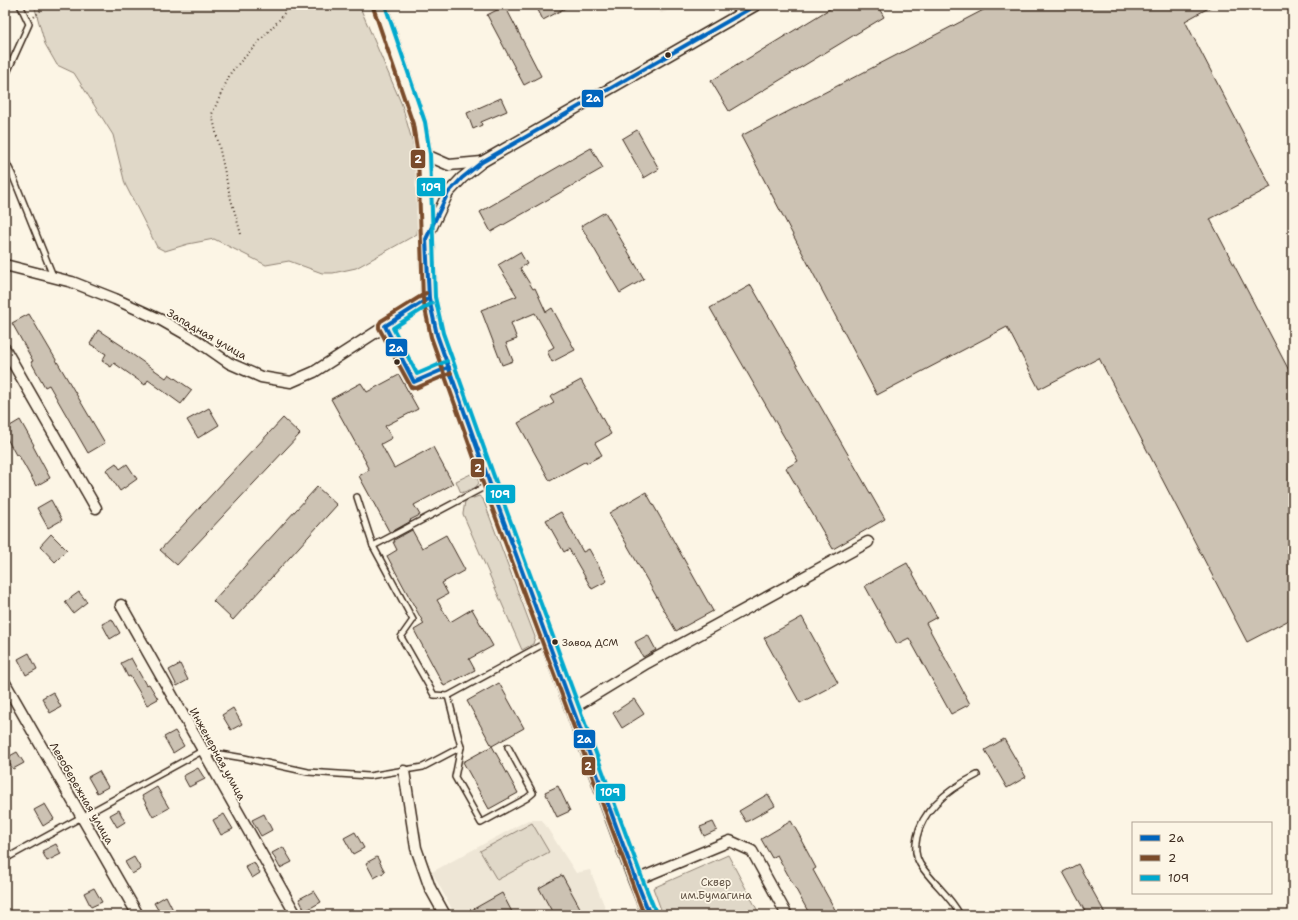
<svg xmlns="http://www.w3.org/2000/svg" width="1298" height="920" font-family="'Shantell Sans',sans-serif">
<rect width="100%" height="100%" fill="#fcf5e5"/>
<filter id="ink" filterUnits="userSpaceOnUse"><feTurbulence type="fractalNoise" baseFrequency=".025" numOctaves="2"/><feDisplacementMap in="SourceGraphic" scale="8" xChannelSelector="R" yChannelSelector="G"/><feConvolveMatrix kernelMatrix="1 2 1 2 8 2 1 2 1" color-interpolation-filters="sRGB"/></filter>
<g filter="url(#ink)">
<g fill="#eee6d6">
<polygon points="656,5 686,5 661,13"/>
<polygon points="528,820 542,820 576,873 590,870 608,915 455,915 432,872"/>
</g>
<g fill="#e0d8c8" stroke="#8e8173">
<polygon points="34,5 359,5 402,105 422,176 417,234 356,268 333,273 322,273 289,261 266,265 214,239 188,244 165,251 157,247 125,184 113,135 74,73 57,65 45,44"/>
<polygon points="475,472 479,483 475,488 461,493 456,481"/>
<polygon points="479,496 483,499 535,637 533,644 522,650 463,514 465,501"/>
<polygon points="532,823 549,852 497,880 480,851"/>
<polygon points="728,855 760,915 663,915 653,888"/>
</g>
<g fill="#ccc2b3" stroke="#3b2a1e">
<polygon points="548,5 571,5 543,20 538,10"/>
<polygon points="836,5 877,5 884,17 729,111 711,81"/>
<polygon points="993,5 1214,5 1185,21 1271,187 1210,219 1293,378 1293,618 1247,642 1099,358 1039,389 1007,327 877,395 741,136"/>
<polygon points="505,6 541,76 524,85 487,15"/>
<polygon points="501,98 507,111 481,122 482,125 473,129 467,113"/>
<polygon points="637,130 659,169 644,178 622,139"/>
<polygon points="591,148 603,168 491,232 480,212"/>
<polygon points="605,212 644,279 620,293 581,226"/>
<polygon points="520,252 527,264 520,268 533,289 535,288 546,312 552,308 575,350 552,362 547,351 554,347 535,313 511,323 517,339 506,343 513,361 502,365 481,310 517,296 498,265"/>
<polygon points="751,285 885,519 833,549 786,468 798,461 710,308"/>
<polygon points="29,314 105,443 88,453 49,385 45,387 31,362 33,361 12,323"/>
<polygon points="98,330 124,347 123,348 166,378 169,374 192,390 181,404 148,380 145,385 114,363 111,367 102,361 106,354 90,344"/>
<polygon points="399,375 418,409 385,426 392,438 381,444 394,468 433,447 453,484 414,505 420,515 410,520 411,521 390,533 359,476 369,470 365,462 366,462 331,399 361,383 367,392"/>
<polygon points="581,380 611,434 595,443 602,455 587,463 586,461 550,481 518,423 554,403 550,397"/>
<polygon points="209,408 219,425 198,438 187,420"/>
<polygon points="283,418 300,434 177,565 160,550"/>
<polygon points="20,420 34,445 33,446 50,478 36,486 18,454 16,455 5,435 5,429"/>
<polygon points="116,463 120,469 127,464 137,479 120,491 106,470"/>
<polygon points="317,487 337,505 233,620 213,601"/>
<polygon points="646,492 713,611 676,631 609,513"/>
<polygon points="51,500 62,520 48,528 37,508"/>
<polygon points="561,512 583,552 589,549 607,581 592,589 569,549 564,552 546,520"/>
<polygon points="412,530 422,548 446,535 465,570 442,583 448,594 437,600 450,622 472,609 493,646 469,659 475,670 444,686 414,630 424,624 387,556 397,550 393,542 395,542 394,540"/>
<polygon points="51,534 67,550 55,562 40,546"/>
<polygon points="907,563 937,617 926,623 970,704 951,714 909,638 897,644 865,586"/>
<polygon points="79,592 87,602 73,613 65,602"/>
<polygon points="802,617 838,683 800,703 764,638"/>
<polygon points="112,619 120,633 110,639 102,624"/>
<polygon points="648,635 656,650 643,657 635,642"/>
<polygon points="29,653 37,669 26,675 18,659"/>
<polygon points="131,658 146,685 149,684 158,699 147,705 130,676 128,677 121,663"/>
<polygon points="180,664 188,680 177,686 169,670"/>
<polygon points="499,683 524,728 492,746 467,701"/>
<polygon points="53,692 61,707 50,713 42,698"/>
<polygon points="634,699 644,714 622,728 613,713"/>
<polygon points="233,708 242,724 231,730 222,715"/>
<polygon points="175,731 184,746 173,753 164,737"/>
<polygon points="1004,739 1026,777 1007,788 985,750"/>
<polygon points="492,746 518,793 489,809 463,762"/>
<polygon points="17,752 24,763 13,769 6,758"/>
<polygon points="198,768 205,779 189,787 183,776"/>
<polygon points="99,771 108,787 97,793 88,777"/>
<polygon points="558,786 570,811 557,817 545,792"/>
<polygon points="157,787 169,808 153,817 142,796"/>
<polygon points="768,794 775,806 746,822 739,811"/>
<polygon points="45,804 54,819 43,826 34,810"/>
<polygon points="119,810 125,822 117,827 110,815"/>
<polygon points="224,814 233,829 221,835 213,820"/>
<polygon points="264,814 272,830 261,836 252,820"/>
<polygon points="791,821 802,840 801,840 816,868 813,870 838,915 810,915 777,855 772,858 761,839"/>
<polygon points="713,822 717,830 704,836 700,827"/>
<polygon points="355,832 364,848 353,854 344,838"/>
<polygon points="56,844 61,854 47,861 42,851"/>
<polygon points="283,847 292,862 280,868 272,853"/>
<polygon points="134,857 141,869 132,874 125,862"/>
<polygon points="377,857 385,872 374,878 366,863"/>
<polygon points="254,862 260,873 252,878 245,866"/>
<polygon points="1078,864 1106,915 1087,915 1063,872"/>
<polygon points="562,875 584,915 554,915 539,888"/>
<polygon points="94,888 102,902 91,907 84,893"/>
<polygon points="314,891 321,902 305,911 299,899"/>
<polygon points="502,893 512,912 507,915 463,915"/>
<polygon points="166,896 174,912 168,915 161,915 154,903"/>
</g>
<g fill="none" stroke-linecap="round" stroke-linejoin="round">
<defs>
<g id="service">
<polyline points="5,77 29,24 20,5"/>
<polyline points="5,160 12,174 53,276"/>
<polyline points="385,326 414,382 446,368"/>
<polyline points="488,485 373,546 413,620 401,637 434,695 448,696 547,642"/>
<polyline points="357,497 373,546"/>
<polyline points="448,696 461,747 455,777 481,823 527,798 533,793 508,747"/>
<polyline points="5,859 202,751 244,758 308,772 369,776 423,767 461,747"/>
<path d="M960,915c-10,-20 -28,-32 -40,-51 -5,-8 -5,-18 -3,-27 6,-30 34,-49 60,-62"/>
</g>
<g id="minor">
<polyline points="424,154 449,165 482,162"/>
<polyline points="428,235 448,193 462,178 482,162 756,5"/>
<polyline points="5,265 72,282 115,299 161,320 196,340 229,363 261,377 291,382 314,372 429,298"/>
<polyline points="5,349 96,508"/>
<polyline points="121,605 296,915"/>
<polyline points="5,683 138,915"/>
<polyline points="573,708 647,663 868,542"/>
<polyline points="404,771 416,848 430,888 445,915"/>
<polyline points="636,880 730,841 752,851 787,915"/>
</g>
<polyline id="primary" points="379,5 419,123 424,154 429,298 437,335 490,484 636,880 650,915"/>
</defs>
<use href="#service" stroke="#3b2a1e" stroke-width="8"/>
<use href="#minor" stroke="#3b2a1e" stroke-width="13"/>
<use href="#primary" stroke="#3b2a1e" stroke-width="18"/>
<g stroke="#3b2a1e" stroke-width="2" stroke-dasharray="1 3" stroke-linecap="butt">
<polyline points="34,17 46,5"/>
<polyline points="241,234 230,196 212,114 231,72 280,19 290,5"/>
</g>
<use href="#service" stroke="#fcf5e5" stroke-width="5"/>
<use href="#minor" stroke="#fcf5e5" stroke-width="10"/>
<use href="#primary" stroke="#fcf5e5" stroke-width="15"/>
<defs>
<g id="bus-1">
<polyline points="429,298 385,326 414,382 449,367"/>
<polyline points="650,915 636,880 490,484 437,335 429,298 426,239 448,193 462,178 482,162 756,5"/>
</g>
<g id="bus-2">
<polyline points="373,7 413,124 418,155 423,299 431,337 484,486 644,915"/>
<polyline points="426,293 381,321 379,324 379,328 411,387 416,388 451,373"/>
</g>
<g id="bus-3">
<polyline points="385,5 425,122 430,154 435,297 443,333 496,482 642,878 656,913"/>
<polyline points="432,303 393,328 417,374 447,361"/>
</g>
</defs>
<use href="#bus-1" stroke="#fcf5e5" stroke-width="7"/>
<use href="#bus-2" stroke="#fcf5e5" stroke-width="7"/>
<use href="#bus-3" stroke="#fcf5e5" stroke-width="7"/>
<use href="#bus-1" stroke="#0065bd" stroke-width="4"/>
<use href="#bus-2" stroke="#7a4b2a" stroke-width="4"/>
<use href="#bus-3" stroke="#00a9ce" stroke-width="4"/>
</g>
</g>
<g fill="#3b2a1e" stroke="#fcf5e5" stroke-width="1.5">
<circle cx="668" cy="55" r="3.5"/>
<circle cx="397" cy="362" r="3.5"/>
<circle cx="555" cy="642" r="3.5"/>
</g>
<g text-anchor="middle" stroke-width="3.5" stroke-linejoin="round" paint-order="stroke">
<g font-size="10" fill="#3b2a1e" stroke="#fcf5e5" text-anchor="start">
<text x="562" y="646">Завод ДСМ</text>
</g>
<g font-size="11" fill="#3b2a1e" stroke="#fcf5e5">
<text transform="translate(207 334) rotate(30)" y="4">Западная улица</text>
<text transform="translate(218 754) rotate(61)" y="4">Инженерная улица</text>
<text transform="translate(82 793) rotate(60)" y="4">Левобережная улица</text>
</g>
<g font-size="11" fill="#645648" stroke="#fcf5e5">
<text x="716" y="886">Сквер<tspan x="716" dy="13">им.Бумагина</tspan></text>
</g>
</g>
<g stroke="#fcf5e5" stroke-width="1.5">
<rect x="581" y="89" width="23" height="19" rx="4" fill="#0065bd"/>
<rect x="410" y="149" width="16" height="20" rx="4" fill="#7a4b2a"/>
<rect x="416" y="177" width="30" height="20" rx="4" fill="#00a9ce"/>
<rect x="385" y="338" width="23" height="19" rx="4" fill="#0065bd"/>
<rect x="470" y="458" width="15" height="20" rx="4" fill="#7a4b2a"/>
<rect x="485" y="484" width="31" height="20" rx="4" fill="#00a9ce"/>
<rect x="573" y="729" width="23" height="20" rx="4" fill="#0065bd"/>
<rect x="581" y="756" width="15" height="20" rx="4" fill="#7a4b2a"/>
<rect x="595" y="783" width="31" height="19" rx="4" fill="#00a9ce"/>
</g>
<g font-size="11" text-anchor="middle" font-weight="bold" fill="#fff">
<text x="593" y="102">2а</text>
<text x="418" y="163">2</text>
<text x="431" y="191">109</text>
<text x="396" y="352">2а</text>
<text x="478" y="472">2</text>
<text x="500" y="498">109</text>
<text x="584" y="743">2а</text>
<text x="588" y="770">2</text>
<text x="610" y="796">109</text>
</g>
<rect width="1298" height="920" fill="none" stroke="#fcf5e5" stroke-width="20"/>
<rect x="10" y="10" width="1278" height="900" fill="none" stroke="#3b2a1e" stroke-width="1.5" filter="url(#ink)"/>
<rect x="1132" y="822" width="140" height="72" fill="#fcf5e5" stroke="#afa495"/>
<rect x="1140" y="835" width="20" height="6" fill="#0065bd" stroke="#afa495"/>
<text x="1168" y="842" font-size="12" fill="#3b2a1e">2а</text>
<rect x="1140" y="855" width="20" height="6" fill="#7a4b2a" stroke="#afa495"/>
<text x="1168" y="862" font-size="12" fill="#3b2a1e">2</text>
<rect x="1140" y="875" width="20" height="6" fill="#00a9ce" stroke="#afa495"/>
<text x="1168" y="882" font-size="12" fill="#3b2a1e">109</text>
</svg>
